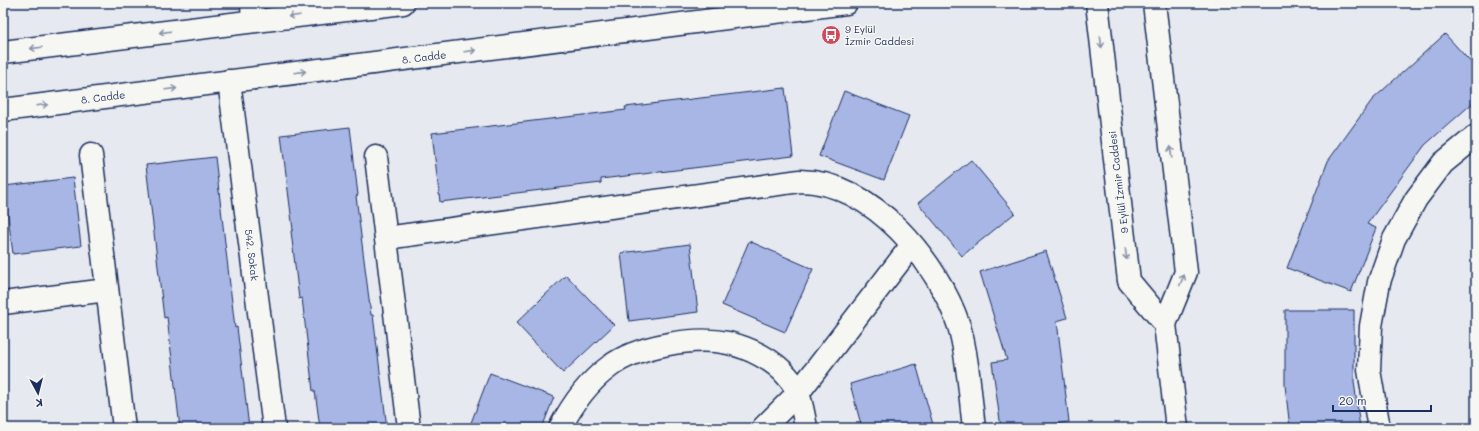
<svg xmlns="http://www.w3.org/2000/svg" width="1479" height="431" font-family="Mali,sans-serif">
<rect width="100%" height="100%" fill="#e6e9f0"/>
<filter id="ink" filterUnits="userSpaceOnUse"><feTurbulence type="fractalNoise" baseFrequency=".025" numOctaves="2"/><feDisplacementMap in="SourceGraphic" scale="8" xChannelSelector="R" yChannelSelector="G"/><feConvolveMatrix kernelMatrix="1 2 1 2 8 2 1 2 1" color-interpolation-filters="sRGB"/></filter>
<g filter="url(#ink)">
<g fill="#a8b6e6" stroke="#1b2f5e">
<polygon points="1445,34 1476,68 1476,100 1425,145 1367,224 1376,228 1351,292 1287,268 1328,161 1372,100"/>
<polygon points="785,88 793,156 601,179 601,183 440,202 432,133 626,110 625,107"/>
<polygon points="844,91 909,116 884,180 819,156"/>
<polygon points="350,127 358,195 356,196 371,315 373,315 387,428 320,428 315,391 313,391 302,298 299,299 291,231 293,230 281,135"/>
<polygon points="215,157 235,328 237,327 249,428 180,428 167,317 164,318 146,165"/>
<polygon points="971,160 1015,213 962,256 918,203"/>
<polygon points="73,178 81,246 13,254 4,186"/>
<polygon points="749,241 813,269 785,332 722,305"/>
<polygon points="690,244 698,312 629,321 621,253"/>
<polygon points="1046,251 1067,318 1057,321 1069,422 1021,428 1001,428 992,362 1007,360 980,272"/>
<polygon points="566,275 614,325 563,373 516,323"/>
<polygon points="1285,310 1354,310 1354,381 1360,428 1290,428 1285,385"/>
<polygon points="916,364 934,428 862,428 850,384"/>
<polygon points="490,373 554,397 542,428 469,428"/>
</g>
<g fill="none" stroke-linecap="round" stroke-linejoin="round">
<defs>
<g id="street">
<polyline points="252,3 253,21"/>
<polyline points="229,81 274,428"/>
<polyline points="91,155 124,428"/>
<polyline points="376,157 409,428"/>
<path d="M386,238l414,-57c72,0 138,81 159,145 9,30 11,70 15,102"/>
<polyline points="3,303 107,290"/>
<path d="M560,428c12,-23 27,-45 49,-61 27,-21 86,-31 119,-24 22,5 46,17 60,34 12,13 15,34 18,51"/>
<polyline points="763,428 798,393 912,245"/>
<polyline points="1379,428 1369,370 1371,326 1379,282 1394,239 1416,199 1443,163 1476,136"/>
</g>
<g id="secondary">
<polyline points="1097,3 1129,281 1165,324 1186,272 1154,3"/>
<polyline points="3,52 403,3"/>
<polyline points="3,110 846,3"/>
<polyline points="1165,324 1177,428"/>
</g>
</defs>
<use href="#street" stroke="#1b2f5e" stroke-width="25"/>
<use href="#secondary" stroke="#1b2f5e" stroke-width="25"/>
<use href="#street" stroke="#f6f6f2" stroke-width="22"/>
<use href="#secondary" stroke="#f6f6f2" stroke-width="22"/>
</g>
<defs><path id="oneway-shaft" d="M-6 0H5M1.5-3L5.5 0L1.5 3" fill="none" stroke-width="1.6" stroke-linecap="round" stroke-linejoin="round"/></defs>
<g stroke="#8892a8">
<use href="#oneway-shaft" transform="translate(294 16) rotate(173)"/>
<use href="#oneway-shaft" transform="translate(165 32) rotate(173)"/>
<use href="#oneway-shaft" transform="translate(1101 42) rotate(83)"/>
<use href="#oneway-shaft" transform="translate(36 48) rotate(173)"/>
<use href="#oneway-shaft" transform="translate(470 51) rotate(-7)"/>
<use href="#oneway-shaft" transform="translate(300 72) rotate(-7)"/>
<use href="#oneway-shaft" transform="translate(171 89) rotate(-7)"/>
<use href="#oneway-shaft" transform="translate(42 105) rotate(-7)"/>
<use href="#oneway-shaft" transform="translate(1171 152) rotate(-97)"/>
<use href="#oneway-shaft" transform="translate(1126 254) rotate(83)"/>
<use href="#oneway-shaft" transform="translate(1182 280) rotate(-68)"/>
</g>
</g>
<defs>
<symbol id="bus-disc" viewBox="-11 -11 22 22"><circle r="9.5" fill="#d1495b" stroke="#f6f6f2"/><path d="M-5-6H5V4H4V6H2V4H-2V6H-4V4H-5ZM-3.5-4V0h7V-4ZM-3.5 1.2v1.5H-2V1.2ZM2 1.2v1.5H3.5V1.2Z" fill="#fff"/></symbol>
</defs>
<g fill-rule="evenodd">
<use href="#bus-disc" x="820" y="24" width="22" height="22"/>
</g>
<g text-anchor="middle" stroke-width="3" stroke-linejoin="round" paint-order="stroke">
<g font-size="10" fill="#1b2f5e" stroke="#f6f6f2" text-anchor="start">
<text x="845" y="33">9 Eylül<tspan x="845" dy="12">İzmir Caddesi</tspan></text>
</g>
<g font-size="10" fill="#1b2f5e" stroke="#f6f6f2">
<text transform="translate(424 57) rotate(-7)" y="4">8. Cadde</text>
<text transform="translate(103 97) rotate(-7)" y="4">8. Cadde</text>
<text transform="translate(1118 182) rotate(-97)" y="4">9 Eylül İzmir Caddesi</text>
<text transform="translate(252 255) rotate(83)" y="4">542. Sokak</text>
</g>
</g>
<rect width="1479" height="431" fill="none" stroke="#f6f6f2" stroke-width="16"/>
<rect x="8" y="8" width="1463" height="415" fill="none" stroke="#1b2f5e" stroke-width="1.5" filter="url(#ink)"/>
<g transform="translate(38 393) rotate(173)" stroke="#f6f6f2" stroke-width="3" paint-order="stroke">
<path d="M0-3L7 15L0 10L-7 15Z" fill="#1b2f5e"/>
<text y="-6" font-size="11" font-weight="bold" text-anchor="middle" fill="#1b2f5e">K</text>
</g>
<path d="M1333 405v6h98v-6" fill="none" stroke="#1b2f5e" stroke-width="2"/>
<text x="1339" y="405" font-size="12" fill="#1b2f5e" stroke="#f6f6f2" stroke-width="3" paint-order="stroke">20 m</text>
</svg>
